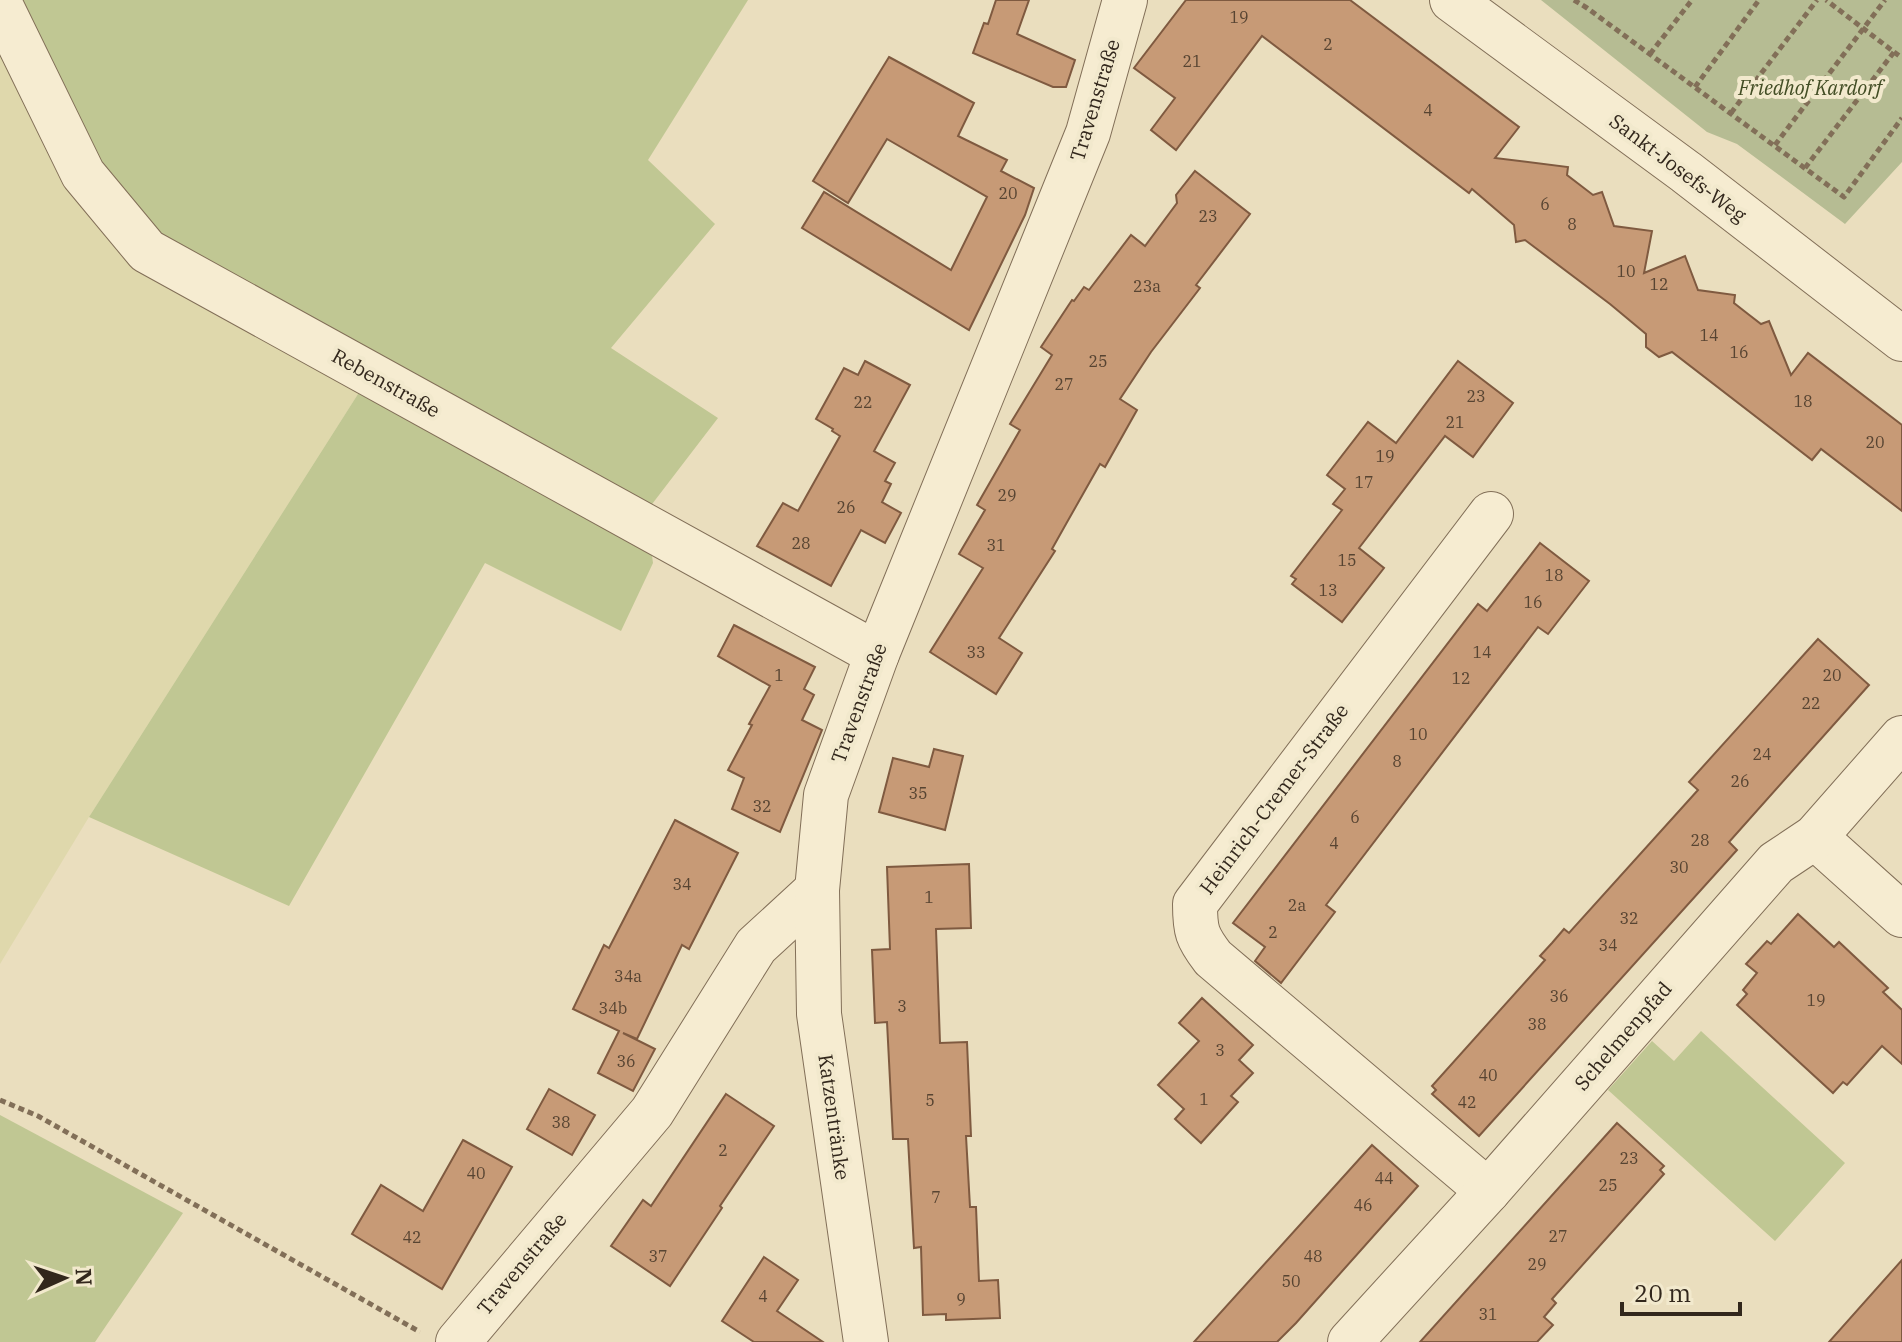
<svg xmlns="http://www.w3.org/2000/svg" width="1902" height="1342" font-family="'IBM Plex Serif',serif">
<rect width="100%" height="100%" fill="#eadebe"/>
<polygon fill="#dfd8ac" points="0,38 365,383 89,817 0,964"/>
<g fill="#c0c793">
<polygon points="18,0 748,0 648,160 715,224 611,348 718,418 646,512 653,563 621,631 485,563 289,906 89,817 365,383 156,236 100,172"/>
<polygon points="1701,1031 1845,1163 1775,1241 1608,1090 1652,1041 1674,1061"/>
<polygon points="0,1115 183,1213 95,1342 0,1342"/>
</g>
<polygon fill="#b6bc93" points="1541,0 1902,0 1902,162 1845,224 1737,144 1707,132"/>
<g fill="#c79a76" stroke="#7f5a40" stroke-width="2">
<polygon points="996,0 1029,0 1017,34 1075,60 1066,87 1053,87 973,53 984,23 988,24"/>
<polygon points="1186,0 1350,0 1519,127 1495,158 1568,167 1567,175 1593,195 1602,192 1614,226 1652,231 1644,273 1685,256 1698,290 1735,295 1734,303 1748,314 1761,324 1769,321 1791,375 1808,353 1902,425 1902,511 1821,449 1812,460 1672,352 1659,357 1646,347 1646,334 1610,304 1525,240 1516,242 1514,225 1472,189 1469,193 1262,36 1176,150 1151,130 1175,98 1134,68"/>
<polygon points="889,57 974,103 958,136 1007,160 1001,171 1034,188 1025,215 969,330 802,228 824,192 951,270 987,197 887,139 848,203 813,181"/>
<polygon points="1195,171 1250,214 1196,285 1200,288 1151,352 1120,399 1137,410 1105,467 1100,464 1066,524 1052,549 1055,551 999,638 1022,653 996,694 930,652 983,568 959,554 985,510 977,505 1020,430 1010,424 1052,355 1041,347 1072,300 1074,301 1084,287 1089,290 1131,235 1145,246 1177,203 1176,195"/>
<polygon points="865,361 910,385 874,451 895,463 885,481 891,484 882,502 901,513 885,543 861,530 831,586 757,546 783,503 798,511 840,436 832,431 833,429 816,419 844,368 858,375"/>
<polygon points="1458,361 1513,403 1473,457 1445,436 1359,548 1384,568 1342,622 1292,584 1296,579 1291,576 1342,510 1333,504 1345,489 1327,475 1368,422 1396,443"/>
<polygon points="1540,543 1589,581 1548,634 1538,627 1326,905 1335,912 1281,983 1255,961 1265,947 1233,923 1478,604 1487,611"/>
<polygon points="734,625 815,667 804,689 814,695 802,720 822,730 780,832 732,809 744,778 728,770 752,725 749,724 770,686 718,656"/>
<polygon points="1818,639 1869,685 1729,842 1737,850 1479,1136 1432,1094 1436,1090 1432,1086 1545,960 1540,956 1552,943 1564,929 1569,933 1698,790 1689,782"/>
<polygon points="934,749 963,756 945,830 879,812 893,758 929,767"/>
<polygon points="675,820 738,853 689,949 682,945 637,1039 623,1033 655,1049 633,1091 598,1073 619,1031 573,1009 604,945 609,948"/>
<polygon points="969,864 971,928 936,929 940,1043 967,1042 971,1136 966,1136 970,1207 976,1207 979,1281 998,1280 1000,1318 946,1320 946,1314 923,1315 921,1247 914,1248 908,1139 893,1139 887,1022 875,1023 872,950 890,949 887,867"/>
<polygon points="1798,914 1834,947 1839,942 1888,988 1883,992 1902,1010 1902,1064 1882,1046 1847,1085 1843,1082 1833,1093 1737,1005 1747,994 1743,990 1757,973 1746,964 1767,941 1771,944"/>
<polygon points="1202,998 1253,1045 1239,1060 1253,1073 1231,1096 1238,1102 1201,1143 1175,1119 1184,1109 1158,1085 1199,1041 1179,1023"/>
<polygon points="549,1089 595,1115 572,1155 527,1129"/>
<polygon points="726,1094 774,1126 720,1206 722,1208 670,1286 611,1246 643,1200 651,1206"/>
<polygon points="1617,1123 1664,1166 1660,1170 1664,1174 1552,1299 1556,1303 1544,1317 1553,1325 1537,1342 1420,1342"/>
<polygon points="463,1140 512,1167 442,1289 352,1234 381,1185 423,1211"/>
<polygon points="1372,1145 1418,1186 1296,1323 1277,1342 1194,1342"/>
<polygon points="764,1257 798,1280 777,1311 823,1342 754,1342 722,1321"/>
<polygon points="1902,1260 1902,1342 1829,1342"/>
</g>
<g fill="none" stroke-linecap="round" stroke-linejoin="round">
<defs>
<g id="minor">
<polyline points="1452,0 1686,172 1902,339"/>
<polyline points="0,4 83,174 147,251 877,654"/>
<polyline points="1815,837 1902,915"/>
<path d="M1488,1191l-275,-233c-16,-21 -18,-27 -18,-54l296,-390"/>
<polyline points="458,1342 652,1112 756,946 817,890"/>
<polyline points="866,1342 819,1014 817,890 826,795 877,654 1088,133 1125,0"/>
<polyline points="1350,1342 1488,1191 1776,863 1815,837 1902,738"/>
</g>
</defs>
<use href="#minor" stroke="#826f58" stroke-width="46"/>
<g stroke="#826f58" stroke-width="5" stroke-dasharray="6 4" stroke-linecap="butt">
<polyline points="1574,0 1587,8 1844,197 1902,118"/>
<polyline points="1894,52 1902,58"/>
<polyline points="1650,54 1692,0"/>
<polyline points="1695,87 1759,0"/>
<polyline points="1731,113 1817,0"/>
<polyline points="1775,145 1885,0"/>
<polyline points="1805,168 1894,52 1826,0"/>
<polyline points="0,1100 38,1116 420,1332"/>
</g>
<use href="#minor" stroke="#f6ecd1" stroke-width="44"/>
</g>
<g text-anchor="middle" stroke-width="8" stroke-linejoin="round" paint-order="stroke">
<g font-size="16" fill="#574432">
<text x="1239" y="23">19</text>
<text x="1328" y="50">2</text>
<text x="1192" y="67">21</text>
<text x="1428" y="116">4</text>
<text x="1008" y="199">20</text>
<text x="1545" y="210">6</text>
<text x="1208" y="222">23</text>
<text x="1572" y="230">8</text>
<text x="1626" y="277">10</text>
<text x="1659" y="290">12</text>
<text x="1147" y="292">23a</text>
<text x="1709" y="341">14</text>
<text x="1739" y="358">16</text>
<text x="1098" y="367">25</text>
<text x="1064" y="390">27</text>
<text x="1476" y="402">23</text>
<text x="1803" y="407">18</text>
<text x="863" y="408">22</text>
<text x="1455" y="428">21</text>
<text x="1875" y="448">20</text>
<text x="1385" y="462">19</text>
<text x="1364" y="488">17</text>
<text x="1007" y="501">29</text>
<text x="846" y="513">26</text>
<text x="801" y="549">28</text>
<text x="996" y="551">31</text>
<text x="1347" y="566">15</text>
<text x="1554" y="581">18</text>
<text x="1328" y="596">13</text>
<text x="1533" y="608">16</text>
<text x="976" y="658">33</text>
<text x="1482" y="658">14</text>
<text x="779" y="681">1</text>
<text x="1832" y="681">20</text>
<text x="1461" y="684">12</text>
<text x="1811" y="709">22</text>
<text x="1418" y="740">10</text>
<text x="1762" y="760">24</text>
<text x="1397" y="767">8</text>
<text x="1740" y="787">26</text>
<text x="918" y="799">35</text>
<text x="762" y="812">32</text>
<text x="1355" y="823">6</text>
<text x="1700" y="846">28</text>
<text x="1334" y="849">4</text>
<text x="1679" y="873">30</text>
<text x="682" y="890">34</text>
<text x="929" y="903">1</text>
<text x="1297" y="911">2a</text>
<text x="1629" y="924">32</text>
<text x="1273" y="938">2</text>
<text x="1608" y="951">34</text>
<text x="628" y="982">34a</text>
<text x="1559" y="1002">36</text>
<text x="1816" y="1006">19</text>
<text x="902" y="1012">3</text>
<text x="613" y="1014">34b</text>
<text x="1537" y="1030">38</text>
<text x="1220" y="1056">3</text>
<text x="626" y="1067">36</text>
<text x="1488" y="1081">40</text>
<text x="1204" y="1105">1</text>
<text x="930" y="1106">5</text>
<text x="1467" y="1108">42</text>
<text x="561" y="1128">38</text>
<text x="723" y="1156">2</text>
<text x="1629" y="1164">23</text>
<text x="476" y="1179">40</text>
<text x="1384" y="1184">44</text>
<text x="1608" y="1191">25</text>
<text x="936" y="1203">7</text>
<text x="1363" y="1211">46</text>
<text x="1558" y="1242">27</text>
<text x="412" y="1243">42</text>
<text x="658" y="1262">37</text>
<text x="1313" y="1262">48</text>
<text x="1537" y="1270">29</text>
<text x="1291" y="1287">50</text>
<text x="763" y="1302">4</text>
<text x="961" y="1305">9</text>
<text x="1488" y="1320">31</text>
</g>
<g font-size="20" font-style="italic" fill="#424d24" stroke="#f2e9cd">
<text x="1810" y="95">Friedhof Kardorf</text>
</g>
<g font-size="20" fill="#32271c" stroke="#f2e9cd">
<text transform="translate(1095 100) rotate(-73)" y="7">Travenstraße</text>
<text transform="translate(1678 168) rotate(37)" y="7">Sankt-Josefs-Weg</text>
<text transform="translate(386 383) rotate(29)" y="7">Rebenstraße</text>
<text transform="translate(859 703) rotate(-70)" y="7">Travenstraße</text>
<text transform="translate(1274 799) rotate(-53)" y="7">Heinrich-Cremer-Straße</text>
<text transform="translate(1623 1036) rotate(-49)" y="7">Schelmenpfad</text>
<text transform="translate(834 1117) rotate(82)" y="7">Katzentränke</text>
<text transform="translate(522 1264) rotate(-50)" y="7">Travenstraße</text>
</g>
</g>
<g transform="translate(64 1278) rotate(87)" stroke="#f2e9cd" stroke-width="6" paint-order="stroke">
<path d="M0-6L14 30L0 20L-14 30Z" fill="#32271c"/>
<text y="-12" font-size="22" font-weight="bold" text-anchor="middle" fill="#32271c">N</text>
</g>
<path d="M1622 1302v12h118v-12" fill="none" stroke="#32271c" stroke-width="4"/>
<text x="1634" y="1302" font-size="24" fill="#32271c" stroke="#f2e9cd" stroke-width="6" paint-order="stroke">20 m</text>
</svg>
